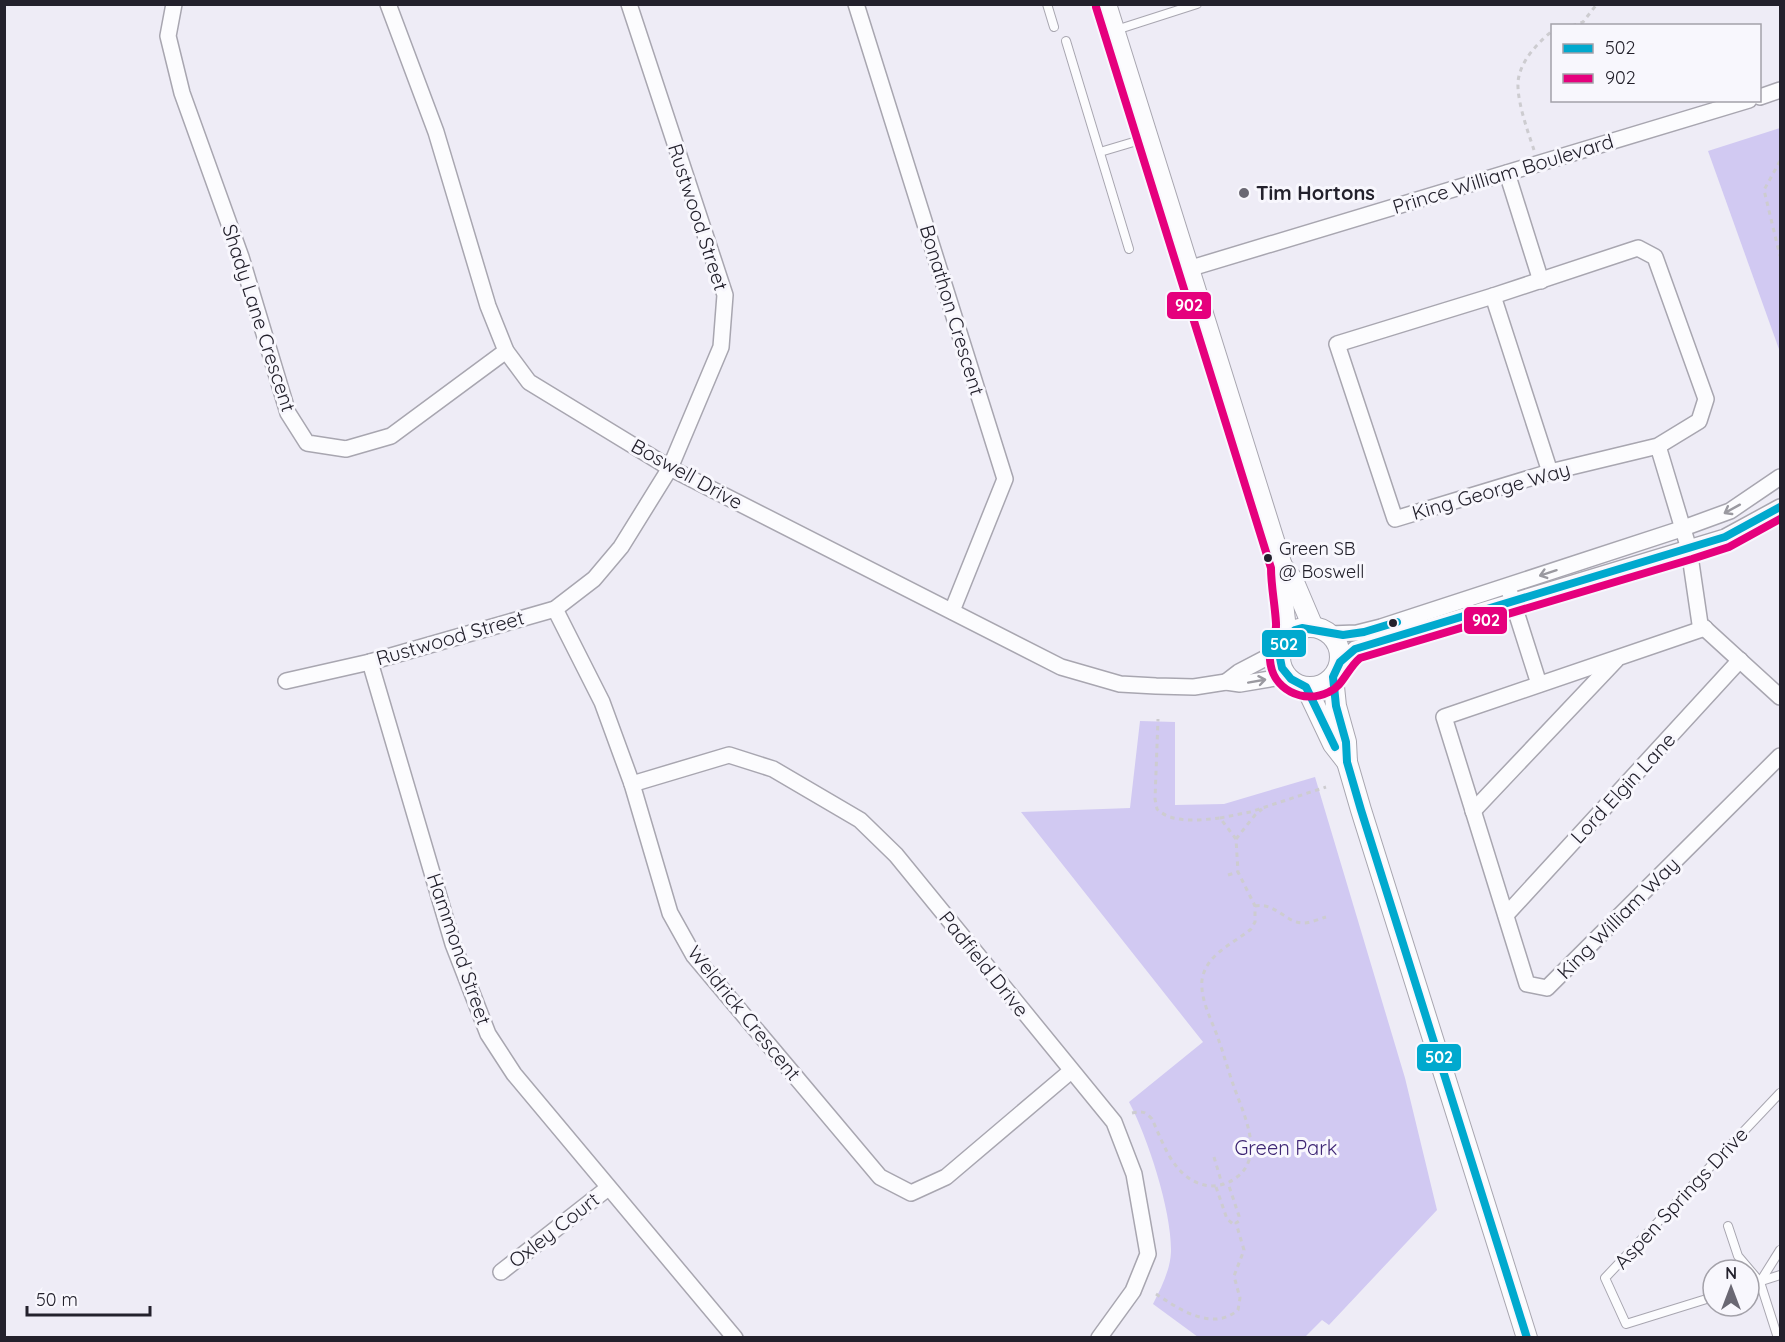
<svg xmlns="http://www.w3.org/2000/svg" width="1785" height="1342" font-family="Quicksand,sans-serif">
<rect width="100%" height="100%" fill="#eeecf6"/>
<g fill="#d1c9f2">
<polygon points="1780,128 1780,352 1708,151"/>
<path d="M1140,721l35,1v83l49,-1 91,-27 90,301 32,132 -108,115 -7,-5 -17,17h-107l-45,-33c8,-16 17,-33 18,-52 1,-40 -23,-114 -42,-150l74,-60 -182,-230 109,-4z"/>
</g>
<g fill="none" stroke-linecap="round" stroke-linejoin="round">
<defs>
<g id="service">
<polyline points="1047,4 1054,27"/>
<polyline points="1116,30 1197,4"/>
<polyline points="1066,41 1129,249"/>
<polyline points="1100,152 1147,138"/>
<polyline points="1728,1226 1738,1256 1760,1282 1778,1338"/>
<polyline points="1760,1282 1780,1250"/>
<polyline points="1749,1285 1780,1275"/>
<polyline points="1713,1297 1626,1324 1605,1278 1780,1093"/>
</g>
<g id="minor">
<polyline points="174,4 168,36 182,93 241,257 288,413 307,443 346,449 391,436 506,351"/>
<polyline points="388,4 436,132 488,306 506,351 529,382 670,468 1061,667 1120,684 1156,686 1194,687 1226,682 1240,684 1287,676"/>
<polyline points="856,4 1005,479 952,611"/>
<polyline points="1760,97 1780,90"/>
<polyline points="1507,173 1541,281"/>
<polyline points="1188,269 1749,100"/>
<polyline points="1493,296 1550,472"/>
<polyline points="1658,446 1550,472 1395,519 1337,344 1493,296 1638,248 1655,257 1706,399 1699,421 1658,446 1689,549 1700,624 1780,697"/>
<polyline points="1510,593 1539,684"/>
<polyline points="555,609 602,702 632,784 670,913 694,956 880,1177 911,1193 946,1177 1071,1071"/>
<polyline points="1705,628 1444,717 1527,984 1547,988 1780,756"/>
<polyline points="1329,634 1357,633 1381,627 1678,530 1730,511 1780,477"/>
<polyline points="370,662 453,944 488,1034 514,1074 735,1338"/>
<polyline points="1340,662 1355,649 1725,537 1780,507"/>
<polyline points="286,681 370,662 555,609 594,579 621,547 670,468 721,347 725,295 629,4"/>
<polyline points="1226,682 1239,672 1281,650"/>
<polyline points="632,784 729,755 773,769 860,820 896,855 1114,1122 1134,1174 1148,1254 1133,1291 1099,1338"/>
<polyline points="1473,811 1616,660"/>
<polyline points="1506,915 1740,660"/>
<polyline points="501,1272 608,1188"/>
</g>
<g id="tertiary">
<polyline points="1106,4 1282,566 1281,585 1287,638"/>
<polyline points="1282,566 1293,580 1313,627"/>
<circle cx="1310" cy="657" r="30"/>
<polyline points="1333,677 1336,706 1346,742 1347,762 1361,810 1527,1338"/>
<polyline points="1306,687 1333,744 1347,762"/>
</g>
</defs>
<use href="#service" stroke="#a8a6b0" stroke-width="10"/>
<use href="#minor" stroke="#a8a6b0" stroke-width="18"/>
<use href="#tertiary" stroke="#a8a6b0" stroke-width="22"/>
<g stroke="#cdccd0" stroke-width="3" stroke-dasharray="4.5 4.5" stroke-linecap="butt">
<polyline points="1572,26 1583,22 1597,4"/>
<path d="M1534,150c-6,-18 -20,-56 -15,-74 4,-18 20,-34 33,-45"/>
<polyline points="1780,161 1764,190 1780,256"/>
<polyline points="1220,818 1250,812 1326,787"/>
<polyline points="1236,839 1255,815 1262,809"/>
<polyline points="1228,875 1238,872"/>
<path d="M1255,906c20,-4 31,17 48,17 7,0 16,-4 23,-6"/>
<path d="M1132,1113c10,-2 13,-2 20,6 7,15 14,35 25,48 15,19 40,26 60,10 29,-22 5,-66 -4,-93 -5,-14 -9,-29 -14,-43 -6,-19 -19,-40 -17,-61 4,-26 31,-36 49,-51l4,-7v-16l-17,-34 -2,-33 -16,-21c-20,2 -48,6 -63,-9l-2,-10 3,-80"/>
<polyline points="1214,1157 1222,1184"/>
<polyline points="1216,1187 1227,1219 1233,1224 1236,1223"/>
<path d="M1156,1294c23,15 56,38 82,16l2,-12 -6,-22 10,-26 -8,-27 3,-2v-5l-11,-33"/>
</g>
<use href="#service" stroke="#fcfcfe" stroke-width="8"/>
<use href="#minor" stroke="#fcfcfe" stroke-width="15"/>
<use href="#tertiary" stroke="#fcfcfe" stroke-width="20"/>
<defs>
<g id="bus-1">
<polyline points="1335,747 1306,687 1291,679 1282,668 1280,658 1283,645 1289,635 1295,630 1302,628 1343,635 1364,632 1397,622"/>
<polyline points="1527,1338 1361,810 1347,762 1346,742 1336,706 1333,677 1340,662 1355,649 1725,537 1780,507"/>
</g>
<path id="bus-2" d="M1096,7l175,561c0,18 4,37 5,55 1,13 -7,24 -6,37 2,29 33,45 59,32 14,-6 18,-23 31,-34l332,-99 37,-12 51,-28"/>
</defs>
<use href="#bus-1" stroke="#f8f7fd" stroke-width="12"/>
<use href="#bus-2" stroke="#f8f7fd" stroke-width="12"/>
<use href="#bus-1" stroke="#00a9ce" stroke-width="8"/>
<use href="#bus-2" stroke="#e5007d" stroke-width="8"/>
</g>
<defs><path id="oneway-shaft" d="M-6 0H5M1.5-3L5.5 0L1.5 3" fill="none" stroke-width="1.6" stroke-linecap="round" stroke-linejoin="round" transform="scale(1.5)"/></defs>
<g stroke="#9a99a0">
<use href="#oneway-shaft" transform="translate(1732 509) rotate(151)"/>
<use href="#oneway-shaft" transform="translate(1548 573) rotate(162)"/>
<use href="#oneway-shaft" transform="translate(1257 681) rotate(-10)"/>
</g>
<circle fill="#6a6873" stroke="#f8f7fd" stroke-width="2" cx="1244" cy="193" r="6"/>
<g fill="#23212c" stroke="#f8f7fd" stroke-width="2">
<circle cx="1268" cy="558" r="5"/>
<circle cx="1393" cy="623" r="5"/>
</g>
<g text-anchor="middle" stroke-width="6" stroke-linejoin="round" paint-order="stroke">
<g font-size="18" fill="#23212c" stroke="#f8f7fd" text-anchor="start">
<text x="1279" y="555">Green SB<tspan x="1279" dy="23">@ Boswell</tspan></text>
</g>
<g font-size="20" fill="#23212c" stroke="#f8f7fd">
<text transform="translate(1503 174) rotate(-17)" y="7">Prince William Boulevard</text>
<text transform="translate(698 217) rotate(72)" y="7">Rustwood Street</text>
<text transform="translate(952 310) rotate(73)" y="7">Bonathon Crescent</text>
<text transform="translate(259 318) rotate(72)" y="7">Shady Lane Crescent</text>
<text transform="translate(687 474) rotate(29)" y="7">Boswell Drive</text>
<text transform="translate(1491 491) rotate(-16)" y="7">King George Way</text>
<text transform="translate(450 638) rotate(-16)" y="7">Rustwood Street</text>
<text transform="translate(1623 788) rotate(-47)" y="7">Lord Elgin Lane</text>
<text transform="translate(1618 918) rotate(-45)" y="7">King William Way</text>
<text transform="translate(459 949) rotate(71)" y="7">Hammond Street</text>
<text transform="translate(984 964) rotate(51)" y="7">Padfield Drive</text>
<text transform="translate(744 1013) rotate(51)" y="7">Weldrick Crescent</text>
<text transform="translate(1681 1198) rotate(-47)" y="7">Aspen Springs Drive</text>
<text transform="translate(554 1230) rotate(-38)" y="7">Oxley Court</text>
</g>
<g font-size="20" font-weight="bold" fill="#23212c" stroke="#f8f7fd" text-anchor="start">
<text x="1256" y="200">Tim Hortons</text>
</g>
<g font-size="20" fill="#3e2674" stroke="#f8f7fd">
<text x="1286" y="1155">Green Park</text>
</g>
</g>
<g stroke="#f8f7fd" stroke-width="2">
<rect x="1166" y="291" width="46" height="29" rx="6" fill="#e5007d"/>
<rect x="1463" y="606" width="45" height="29" rx="6" fill="#e5007d"/>
<rect x="1261" y="629" width="46" height="29" rx="6" fill="#00a9ce"/>
<rect x="1416" y="1043" width="46" height="29" rx="6" fill="#00a9ce"/>
</g>
<g font-size="16" text-anchor="middle" font-weight="bold" fill="#fff">
<text x="1189" y="311">902</text>
<text x="1486" y="626">902</text>
<text x="1284" y="650">502</text>
<text x="1439" y="1063">502</text>
</g>
<rect width="1785" height="1342" fill="none" stroke="#23212c" stroke-width="12"/>
<rect x="1551" y="24" width="210" height="78" fill="#f8f7fd" stroke="#a3a1a9" stroke-width="1.5"/>
<rect x="1563" y="44" width="30" height="9" fill="#00a9ce" stroke="#a3a1a9" stroke-width="1.5"/>
<text x="1605" y="54" font-size="18" fill="#23212c">502</text>
<rect x="1563" y="74" width="30" height="9" fill="#e5007d" stroke="#a3a1a9" stroke-width="1.5"/>
<text x="1605" y="84" font-size="18" fill="#23212c">902</text>
<g transform="translate(1731 1288)"><circle r="28" fill="#f8f7fd" stroke="#a3a1a9" stroke-width="1.5"/>
<path d="M0-4.5L10 22L0 15L-10 22Z" fill="#6a6873"/>
<text y="-9" font-size="16" font-weight="bold" text-anchor="middle" fill="#23212c">N</text>
</g>
<path d="M27 1306v9h123v-9" fill="none" stroke="#23212c" stroke-width="3"/>
<text x="36" y="1306" font-size="18" fill="#23212c" stroke="#f8f7fd" stroke-width="4.5" paint-order="stroke">50 m</text>
</svg>
